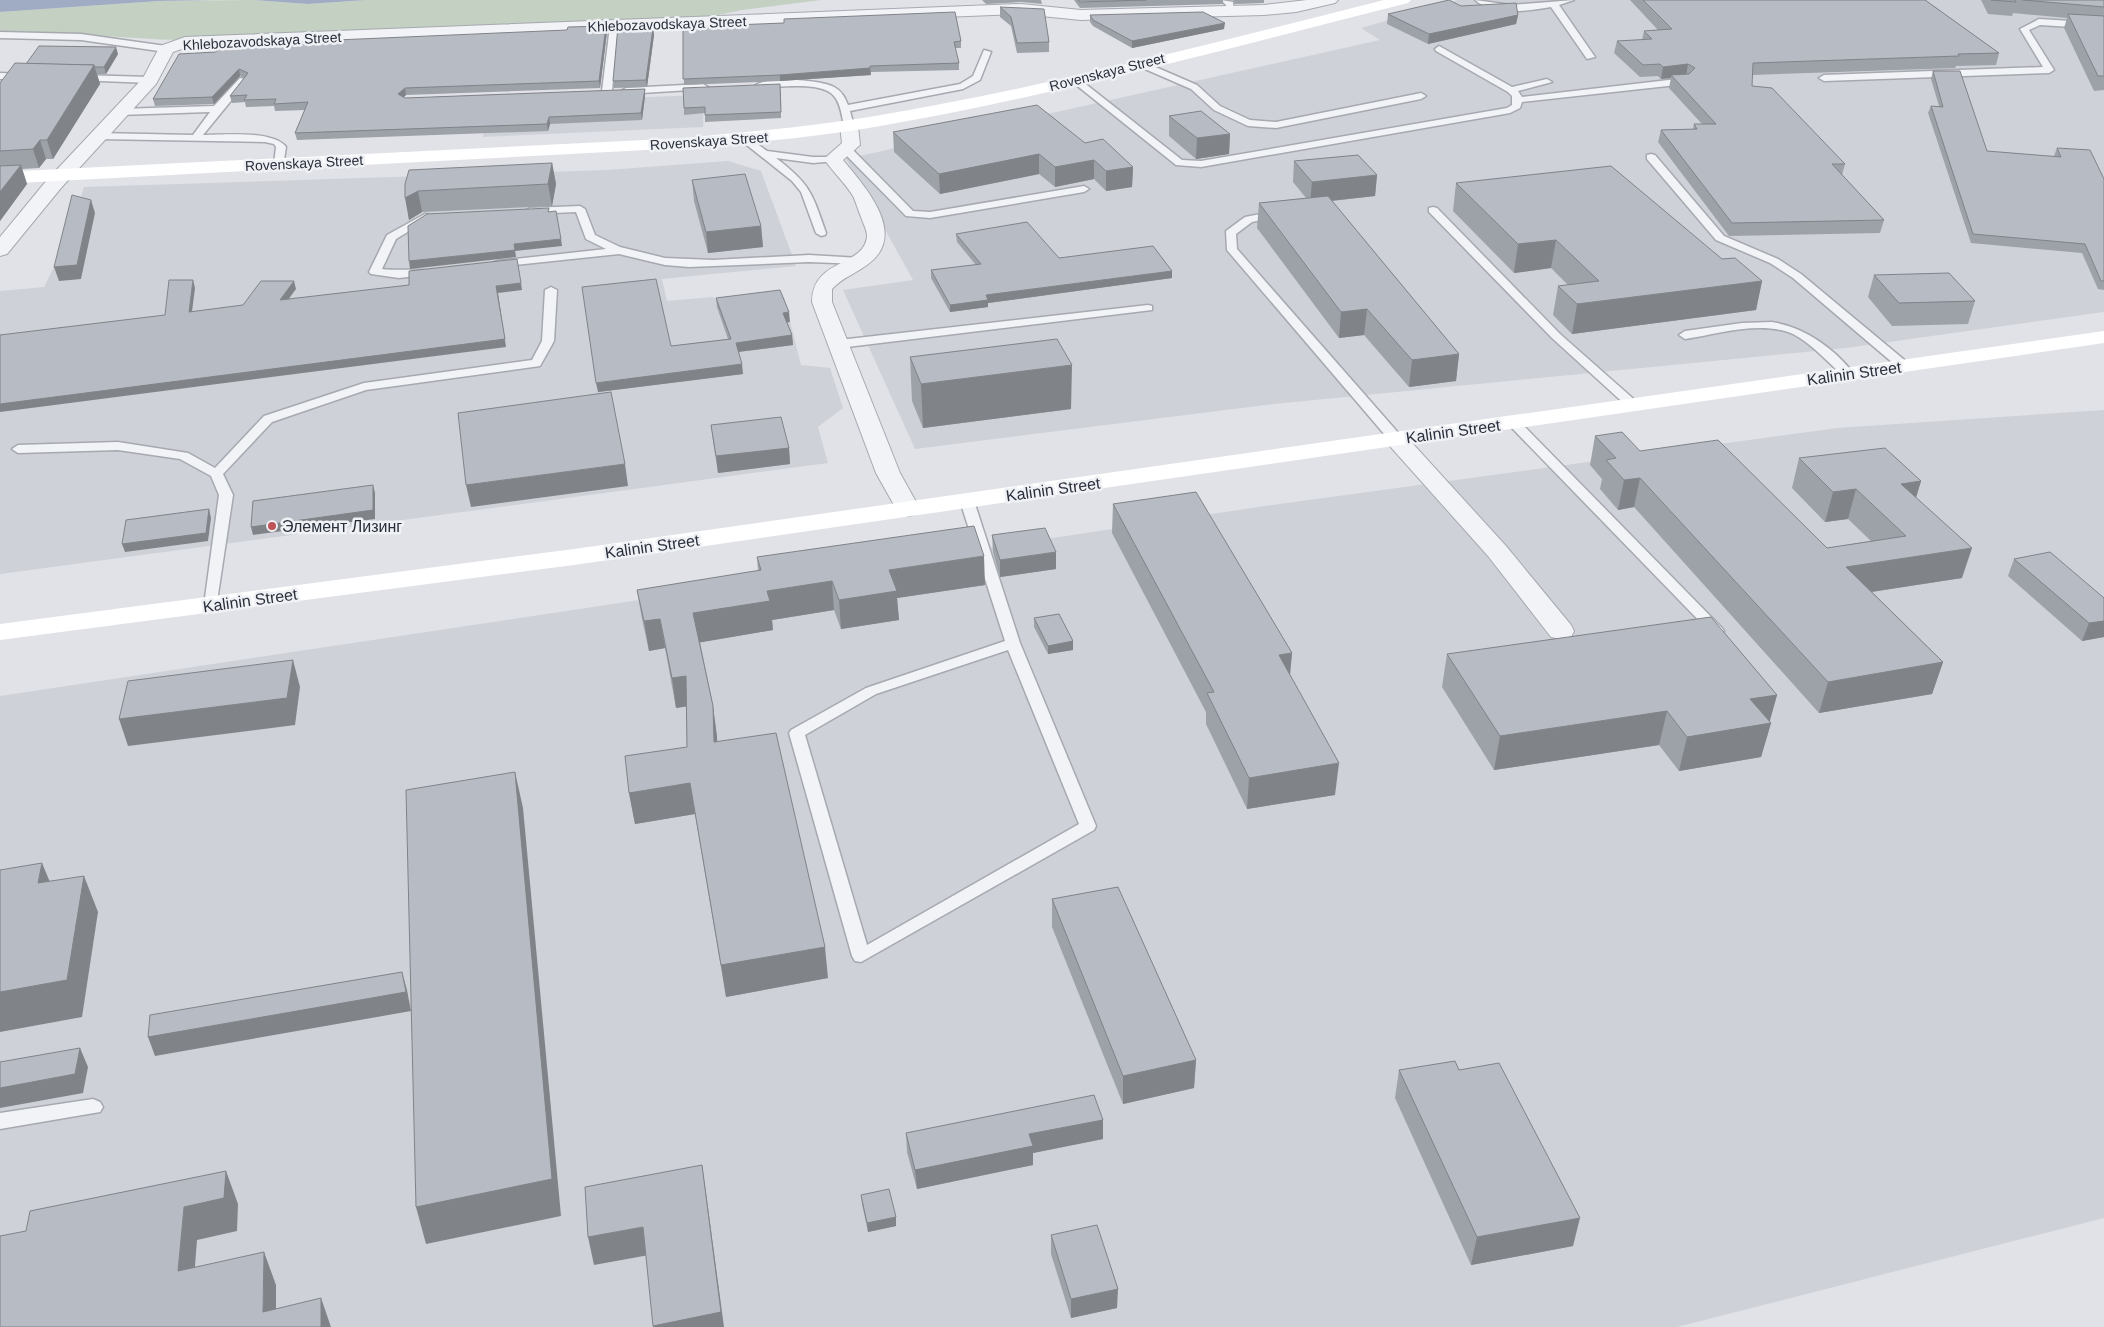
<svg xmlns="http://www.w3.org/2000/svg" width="2104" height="1327" font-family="Helvetica,sans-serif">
<rect width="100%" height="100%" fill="#e0e2e7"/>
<g fill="#ced1d8">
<polygon points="1458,0 2095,0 2104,31 2104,312 1846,348 1274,404 915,449 843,290 913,280 846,159 1380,40 1361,28"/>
<polygon points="704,95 703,127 483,137 490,103"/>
<polygon points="728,161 761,171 796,266 662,279 667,301 713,297 720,303 784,297 801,365 830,368 843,408 818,427 828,463 0,574 0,291 44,287 70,234 84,187 607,170"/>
<polygon points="2104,410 2104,1218 1677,1327 0,1327 0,696 1272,505 1837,428"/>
</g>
<path fill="#c4d0c2" d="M254,0l55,4 57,-4h455l-79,10 -43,9 -518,21c-61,-1 -120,-10 -181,-8v-20l159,-11z"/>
<g fill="#9facc3">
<polygon points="0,0 215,0 159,1 0,12"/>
<polygon points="254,0 366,0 308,4"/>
</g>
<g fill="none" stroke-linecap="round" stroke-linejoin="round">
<defs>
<g id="service">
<polygon points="1221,0 1233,2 1234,13 1228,13 1226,5"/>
<path d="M1475,0l36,5 63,-5 -15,5 36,52 -8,2 -36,-52c-22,4 -58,9 -76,-7z"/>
<polygon points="2039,19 2104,23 2104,29 2040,25 2029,30 2054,70 2049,73 1824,81 1819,78 1824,75 2043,67 2020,29"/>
<polygon points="614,23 618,26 612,91 607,94 602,91 610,26"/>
<polygon points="0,32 81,34 166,46 170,49 166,52 81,40 0,38"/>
<polygon points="1439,46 1512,87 1547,79 1552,82 1518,91 1522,97 1686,78 1691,81 1686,84 1522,102 1520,108 1510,113 1201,167 1176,165 1070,80 1078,78 1182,160 1201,161 1507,108 1512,105 1512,96 1508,92 1436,51 1435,49"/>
<path d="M984,50l7,2 -11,28 -17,9 -113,22 4,15 -5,3 -5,-3c-2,-9 -3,-22 -10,-30 -12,-15 -55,-9 -73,-8l-5,-3c12,-9 65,-5 78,2 8,4 11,11 14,18l112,-21 13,-8z"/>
<polygon points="1138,62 1144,62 1197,85 1220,106 1250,120 1276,122 1421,93 1426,96 1421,99 1276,128 1248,126 1214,110 1191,89 1138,66"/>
<polygon points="0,73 26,74 31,77 26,80 0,79"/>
<polygon points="79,75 150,77 155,80 150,83 76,80 76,76"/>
<path d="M240,78l8,2 -45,55c21,0 70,-5 83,12l-3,19 -9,-2 2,-17 -2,-3 -9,-2 -167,-3 -5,-3 5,-3 95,2 17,-23 -91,3 -5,-3 5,-3 95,-3z"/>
<polygon points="703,84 708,87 706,89 626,94 621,91 626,88"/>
<path d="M743,138h6l18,13 46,6h24v4l-24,2 -37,-5c35,27 36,35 50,75l-1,2 -4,1 -5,-3 -15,-41 -9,-11 -49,-39z"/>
<polygon points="846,146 850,147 913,211 930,212 1084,186 1089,189 1084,192 930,218 906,216 842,151 842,147"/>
<polygon points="1651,154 1655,155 1724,236 1778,259 1801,274 1908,363 1910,366 1908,369 1900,369 1793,278 1770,263 1716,240 1647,159 1647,155"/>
<polygon points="580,206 585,209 595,235 620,247 665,258 713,260 809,255 860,258 866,261 860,264 809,262 689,267 665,265 619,254 497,267 491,264 497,261 606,249 586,239 576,212 530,214 525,211 530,208"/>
<polygon points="1433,207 1437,208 1560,334 1637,402 1639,405 1637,408 1629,408 1552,338 1429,212 1429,208"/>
<polygon points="1276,211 1280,212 1280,216 1252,222 1236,234 1237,249 1401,436 1402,439 1401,442 1391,442 1227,250 1226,231 1245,217"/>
<path d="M425,214l4,1v4l-33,20 -14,30c11,2 48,-1 53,3l-2,2 -34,4 -28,-4 -2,-2 18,-37z"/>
<polygon points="551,287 557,290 554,341 540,366 366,390 272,422 223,474 233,495 216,608 211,609 204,605 219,495 211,476 180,459 118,450 18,453 12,449 18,445 118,442 188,453 215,468 264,416 364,383 532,360 542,341 545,290"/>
<polygon points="1148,305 1152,306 1152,310 839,348 833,344 839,340"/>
<path d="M1772,322c32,5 62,26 82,52l-6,4 -4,-1c-16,-15 -32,-33 -51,-43 -32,-14 -75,0 -108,5l-6,-4 6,-4 57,-8z"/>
<polygon points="1514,419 1518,420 1722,628 1724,631 1722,634 1712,634 1510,426 1508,423"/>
<path d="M967,497l7,4 46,142 76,183 -2,4 -233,132 -6,-1 -3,-5 -63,-223 2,-3 75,-42 139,-47 -45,-140zM1008,650l71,174 -212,121 -62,-210 71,-41z"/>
<polygon points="93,1099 100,1102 103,1107 100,1112 0,1129 0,1113"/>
</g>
<g id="minor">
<polygon points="1307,0 1338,0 1335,3 1296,12 1264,15 1081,20 1021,14 187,47 173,52 156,84 61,188 7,254 0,256 0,237 47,180 143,78 160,46 185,37 1021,4 1081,10 1264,5"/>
<path d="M849,121l6,1 3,4 2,19 -17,15c23,28 66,75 24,105 -12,9 -24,12 -35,24v13l68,171 20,36 -3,5 -9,2 -9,-2 -23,-41 -64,-171c0,-44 53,-35 55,-66 0,-6 -4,-13 -6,-19 -3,-7 -5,-15 -8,-21 -8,-13 -20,-24 -29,-37l18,-16 -2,-17 3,-4z"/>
<polygon points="1396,432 1404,434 1506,546 1571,625 1574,631 1571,637 1561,639 1551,637 1488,556 1388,444 1384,439 1388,434"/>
</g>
</defs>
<use href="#service" stroke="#a6a9b0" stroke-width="3"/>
<use href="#minor" stroke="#a6a9b0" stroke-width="2"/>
<use href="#service" fill="#f2f3f6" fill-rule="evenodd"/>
<use href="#minor" fill="#f2f3f6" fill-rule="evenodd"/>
<g fill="#fff" fill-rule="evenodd">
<path d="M1384,0h27l-3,3c-179,45 -357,94 -539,125 -61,10 -123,15 -184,20l-685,36v-12l685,-34c61,-6 123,-11 184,-21 174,-29 344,-74 515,-117z"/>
<polygon points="2104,331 2104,343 574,565 0,640 0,624 574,549"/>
</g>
</g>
<g fill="#9da1a8">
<polygon points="982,0 1041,0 1042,4 1021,2 986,4"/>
<polygon points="1074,0 1223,0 1223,4 1080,8"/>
<polygon points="1232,0 1264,0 1264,3 1235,4 1233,0"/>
<polygon points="1630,0 1925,0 1999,53 1996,65 1956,66 1955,68 1752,75 1752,86 1845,164 1842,175 1884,220 1880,233 1729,236 1658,142 1661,130 1693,129 1694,124 1702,124 1669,88 1671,78 1661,79 1658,76 1640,77 1614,53 1617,41 1642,40 1644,31 1658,30"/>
<polygon points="1981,0 2104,0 2104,90 2094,91 2064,28 2067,18 2013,13 2012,16 1988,14"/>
<polygon points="1461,6 1518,15 1516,24 1428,44 1387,24 1388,14"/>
<polygon points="1000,7 1049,42 1049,52 1017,53 1011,26 1000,17"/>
<polygon points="1090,15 1224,29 1132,48 1093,26 1090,22"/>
<polygon points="683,27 961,41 961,48 955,48 959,63 959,70 871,72 871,75 780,81 684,85"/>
<polygon points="653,28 654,35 647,87 614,88 613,81"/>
<polygon points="607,32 600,88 406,95 404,97 405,98 645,89 645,96 642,120 550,124 548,131 297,140 295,133 305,110 275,111 274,106 246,107 245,102 232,103 230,96 244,78 240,76 214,104 155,106 153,99 216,52 292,38 293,42"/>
<polygon points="118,54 106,74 97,74 100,84 53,159 46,159 39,168 22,169 27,184 0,221 0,83 26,64"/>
<polygon points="1933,71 1987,151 2054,157 2054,156 2057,148 2104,179 2104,290 2098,289 2082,253 1971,243 1928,113 1931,106 1939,106 1931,79"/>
<polygon points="781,91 781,118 705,122 705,113 684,115 684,108"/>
<polygon points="1169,116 1230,134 1229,154 1196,159 1169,136"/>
<polygon points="893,132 1085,143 1133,167 1132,187 1106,191 1094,179 1055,187 1039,174 940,194 894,152"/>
<polygon points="1294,161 1377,175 1375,196 1332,201 1459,354 1456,381 1409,387 1364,335 1339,338 1257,228 1259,203 1306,198 1293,182"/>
<polygon points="552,163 556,184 552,206 422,212 409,220 405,184"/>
<polygon points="692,180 761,226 763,247 708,253 694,201"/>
<polygon points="1456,183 1762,281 1756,310 1572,334 1553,315 1558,286 1568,285 1551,268 1514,273 1453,211"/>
<polygon points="956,234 1059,258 1172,278 988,303 988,307 950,312 931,278 931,270 976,265 957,242"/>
<polygon points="1874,275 1975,301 1968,324 1892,326 1868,297"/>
<polygon points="716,298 790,322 787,322 792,335 793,345 738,352 743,374 598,392 671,346 728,339 717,307"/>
<polygon points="910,357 1071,409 923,428 912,401"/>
<polygon points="711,425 789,448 790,464 718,473 713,441"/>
<polygon points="1595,436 1640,451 1827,548 1871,541 1848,519 1825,522 1792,488 1799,458 1921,481 1916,497 1962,578 1872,592 1943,662 1932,694 1819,713 1634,507 1618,510 1600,489 1602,479 1590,465"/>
<polygon points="1113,504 1292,653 1290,676 1335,795 1247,809 1206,724 1206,712 1112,533"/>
<polygon points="992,535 1056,569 1000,577 993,552"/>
<polygon points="757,557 985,585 897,598 899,620 841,629 834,610 772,620 773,630 700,642 713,706 717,742 828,978 726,997 695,814 635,824 629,793 687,747 686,706 676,708 665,648 649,651 642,619 637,590 758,571"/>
<polygon points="2014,559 2104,598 2104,637 2082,641 2008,576"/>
<polygon points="1034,618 1073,650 1048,654 1034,627"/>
<polygon points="1447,654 1777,695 1769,722 1771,723 1761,757 1679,771 1659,745 1494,770 1442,687"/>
<polygon points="1052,899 1196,1060 1194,1088 1123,1104 1052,927"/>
<polygon points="1399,1070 1459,1070 1573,1246 1471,1265 1395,1098"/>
<polygon points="1103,1120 1103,1139 1033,1153 1033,1165 917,1189 907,1152 906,1133"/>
<polygon points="861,1195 896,1226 868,1232 862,1204"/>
<polygon points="1051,1235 1117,1308 1071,1318 1051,1254"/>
</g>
<g fill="#808388">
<polygon points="1518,15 1516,24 1428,44 1429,34"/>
<polygon points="1225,23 1224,29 1132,48 1132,41"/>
<polygon points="606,26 607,32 600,88 599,81"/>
<polygon points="653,28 654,35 647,87 646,80"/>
<polygon points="116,47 118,54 106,74 104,67"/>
<polygon points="1688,64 1686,76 1671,75 1671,78 1661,79 1663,67"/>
<polygon points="94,65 100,84 53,159 47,140"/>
<polygon points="870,68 871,75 780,81 780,75"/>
<polygon points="239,69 240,76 214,104 212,97"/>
<polygon points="405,88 406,95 399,101 398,94"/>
<polygon points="645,89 645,96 642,120 641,113"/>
<polygon points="549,117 550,124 548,131 547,124"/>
<polygon points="1230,134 1229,154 1196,159 1197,138"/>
<polygon points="40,140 46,159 39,168 33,149"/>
<polygon points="1039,154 1039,174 940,194 939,174"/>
<polygon points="1094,160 1094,179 1055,187 1055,167"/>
<polygon points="552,163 556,184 552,206 548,184"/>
<polygon points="21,165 27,184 0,221 0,192"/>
<polygon points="1133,167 1132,187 1106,191 1106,171"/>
<polygon points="1377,175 1375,196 1310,203 1312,182"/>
<polygon points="418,191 422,212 409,220 405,198"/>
<polygon points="91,200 95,213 81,279 59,281 54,267"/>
<polygon points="761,226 763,247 708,253 706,232"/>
<polygon points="561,239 562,246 515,251 514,244"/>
<polygon points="1556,240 1551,268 1514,273 1518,244"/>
<polygon points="515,250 516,257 410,269 409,261"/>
<polygon points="1172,271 1172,278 988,303 988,307 950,312 950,305 986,295"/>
<polygon points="193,280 195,288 191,319 189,312"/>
<polygon points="294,281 296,289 282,308 280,300"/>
<polygon points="1762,281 1756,310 1572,334 1577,304"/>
<polygon points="521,283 522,290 498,293 506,347 0,412 0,404 496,286"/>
<polygon points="1367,309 1364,335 1339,338 1341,312"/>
<polygon points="789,312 790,322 784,323 783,313"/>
<polygon points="792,335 793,345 737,352 736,343"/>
<polygon points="1459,354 1456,381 1409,387 1412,360"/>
<polygon points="742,364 743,374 598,392 596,383"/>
<polygon points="1072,365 1071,409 923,428 921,384"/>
<polygon points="789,448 790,464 718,473 716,456"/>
<polygon points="625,464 628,486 471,507 466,485"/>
<polygon points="1640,478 1634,507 1618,510 1624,480"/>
<polygon points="1921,481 1912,511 1901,484"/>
<polygon points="373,485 375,493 375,519 253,535 251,527"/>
<polygon points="1856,489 1848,519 1825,522 1833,492"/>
<polygon points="209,509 211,518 208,541 125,552 122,544"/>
<polygon points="1972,548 1962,578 1837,597 1846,567"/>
<polygon points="1056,552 1056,569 1000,577 1000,560"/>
<polygon points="984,556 985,585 897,598 899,620 841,629 839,600 889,570"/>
<polygon points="832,581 834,610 772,620 773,630 697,643 693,613 767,591"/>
<polygon points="660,619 665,648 649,651 644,621"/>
<polygon points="2104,621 2104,637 2082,641 2089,623"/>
<polygon points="1073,641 1073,650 1048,654 1048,646"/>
<polygon points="1292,653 1289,683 1279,655"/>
<polygon points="293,660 300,687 295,725 128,746 119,719"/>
<polygon points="1943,662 1932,694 1819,713 1828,682"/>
<polygon points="686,676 690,706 676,708 672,678"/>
<polygon points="1777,695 1769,724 1771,723 1761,757 1679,771 1687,737 1750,699"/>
<polygon points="713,706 717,736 718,773 714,742"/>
<polygon points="1667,711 1659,745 1494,770 1500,736"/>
<polygon points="1339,763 1335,795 1247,809 1249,778"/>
<polygon points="515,772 523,808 561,1216 426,1244 416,1207"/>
<polygon points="690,783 695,814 635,824 629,793"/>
<polygon points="42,863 57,899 38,883"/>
<polygon points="84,876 98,912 82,1017 0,1032 0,992"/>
<polygon points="825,947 828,978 726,997 721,965"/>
<polygon points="402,972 407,990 411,1011 155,1056 148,1037"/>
<polygon points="80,1048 88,1067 83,1093 0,1108 0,1088"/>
<polygon points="1196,1060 1194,1088 1123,1104 1123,1076"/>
<polygon points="1103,1120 1103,1139 1033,1153 1033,1165 917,1189 915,1170 1029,1134"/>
<polygon points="702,1165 706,1193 724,1327 653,1327"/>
<polygon points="226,1171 238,1204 237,1231 197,1240 192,1304 178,1271 184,1207"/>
<polygon points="896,1217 896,1226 868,1232 867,1223"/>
<polygon points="1580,1218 1573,1246 1471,1265 1477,1237"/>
<polygon points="643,1227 649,1255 594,1265 588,1237"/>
<polygon points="264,1252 276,1285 276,1327 263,1312"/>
<polygon points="1118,1289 1117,1308 1071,1318 1071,1299"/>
<polygon points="321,1298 331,1327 321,1327"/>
</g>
<g fill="#b7bbc3" stroke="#808388">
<polygon points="1078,0 1146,0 1080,2"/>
<polygon points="1449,0 1461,6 1516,3 1518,15 1429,34 1388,14"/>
<polygon points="1643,0 1925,0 1999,53 1958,54 1959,56 1753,63 1752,86 1772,88 1845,164 1832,164 1884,220 1732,223 1661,130 1697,129 1694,124 1716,124 1671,75 1689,74 1695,68 1688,64 1663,67 1660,64 1643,65 1617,41 1652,39 1644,31 1672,29"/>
<polygon points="1991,0 2015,0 2016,2"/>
<polygon points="2023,0 2104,0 2104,7"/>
<polygon points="1000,7 1044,9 1049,42 1017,43 1011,17"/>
<polygon points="955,12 961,41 954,42 959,63 870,66 870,68 780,75 683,79 683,27 784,23 784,19"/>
<polygon points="1203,12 1225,23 1132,41 1093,20 1090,15"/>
<polygon points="2068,14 2104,16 2104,76 2098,76"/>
<polygon points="634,25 634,29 653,28 646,80 613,81 618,26"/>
<polygon points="606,26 599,81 405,88 398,94 405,98 645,89 641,113 549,117 547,124 295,133 308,102 274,104 276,99 244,100 247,95 230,96 248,73 239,69 212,97 153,99 179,54 216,52 223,41 292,38 290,42 567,30 568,27"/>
<polygon points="39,46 116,47 104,67 95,67 94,65 26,64"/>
<polygon points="15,63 94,65 47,140 40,140 33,149 0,151 0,83"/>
<polygon points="1933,71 1960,71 1987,151 2061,157 2057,148 2090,150 2104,179 2104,281 2101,281 2085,244 1973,234 1931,106 1943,107"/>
<polygon points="780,84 781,112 705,115 705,107 684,108 683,88"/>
<polygon points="1037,105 1085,143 1103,139 1133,167 1106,171 1094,160 1055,167 1039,154 939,174 893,132"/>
<polygon points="1201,111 1230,134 1197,138 1169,116"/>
<polygon points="1358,155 1377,175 1312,182 1294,161"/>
<polygon points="552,163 548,184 418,191 405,198 405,184 409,170"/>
<polygon points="21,165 0,192 0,166"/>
<polygon points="1611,166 1722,259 1735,258 1762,281 1577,304 1558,286 1599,281 1556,240 1518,244 1456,183"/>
<polygon points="745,174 761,226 706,232 692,180"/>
<polygon points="72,195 91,200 77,265 54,267"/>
<polygon points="1328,196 1459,354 1412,360 1367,309 1341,312 1259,203"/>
<polygon points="549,208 548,212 556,211 561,239 514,244 515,250 409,261 408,226 427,214"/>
<polygon points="1027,222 1059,258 1153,246 1172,271 986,295 988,300 950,305 931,270 981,264 956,234"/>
<polygon points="517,259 521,283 496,286 505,339 0,404 0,335 165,315 169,280 193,280 189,312 243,305 261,281 294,281 280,300 409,285 409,271"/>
<polygon points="1949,273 1975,301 1899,303 1874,275"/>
<polygon points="656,279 671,346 731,339 716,298 780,290 789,312 783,313 792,335 736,343 742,364 596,383 582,287"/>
<polygon points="1057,339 1072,365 921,384 910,357"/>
<polygon points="611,392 625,464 466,485 458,413"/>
<polygon points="781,417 789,448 716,456 711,425"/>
<polygon points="1622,432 1640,451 1718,440 1827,548 1906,536 1856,489 1833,492 1799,458 1885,448 1921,481 1901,484 1972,548 1846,567 1943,662 1828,682 1640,478 1624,480 1606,460 1616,458 1595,436"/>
<polygon points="373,485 373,510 251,527 253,501"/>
<polygon points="1196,492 1292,653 1279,655 1339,763 1249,778 1207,693 1214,692 1113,504"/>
<polygon points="209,509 206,533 122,544 126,520"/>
<polygon points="974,526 984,556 889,570 897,591 839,600 832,581 767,591 770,601 693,613 713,706 714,742 776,733 825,947 721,965 690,783 629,793 625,756 687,747 686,676 672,678 660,619 644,621 637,590 761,570 757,557"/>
<polygon points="1045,528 1056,552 1000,560 992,535"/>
<polygon points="2050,552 2104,598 2104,621 2089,623 2014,559"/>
<polygon points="1059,614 1073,641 1048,646 1034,618"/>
<polygon points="1711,617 1777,695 1750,699 1771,723 1687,737 1667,711 1500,736 1447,654"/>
<polygon points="293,660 287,698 119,719 128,681"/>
<polygon points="515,772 552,1179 416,1207 406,790"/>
<polygon points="42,863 38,883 84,876 67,980 0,992 0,870"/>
<polygon points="1118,887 1196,1060 1123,1076 1052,899"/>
<polygon points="402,972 406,992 148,1037 150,1015"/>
<polygon points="80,1048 75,1074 0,1088 0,1062"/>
<polygon points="1455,1061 1459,1070 1499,1063 1580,1218 1477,1237 1399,1070"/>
<polygon points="1094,1095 1103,1120 1029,1134 1033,1146 915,1170 906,1133"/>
<polygon points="702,1165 721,1312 653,1326 643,1227 588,1237 585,1187"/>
<polygon points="226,1171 224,1198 184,1207 178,1271 264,1252 263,1312 321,1298 321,1327 0,1327 0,1236 26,1231 30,1211"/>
<polygon points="889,1189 896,1217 867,1223 861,1195"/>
<polygon points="1097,1225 1118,1289 1071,1299 1051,1235"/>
</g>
<circle fill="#be5358" stroke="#eff1f5" stroke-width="2" cx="272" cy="526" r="5"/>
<g text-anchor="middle" stroke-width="5" stroke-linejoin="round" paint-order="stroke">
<g font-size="14" fill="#2a2f3c" stroke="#eff1f5">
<text transform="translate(667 24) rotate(-2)" y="5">Khlebozavodskaya Street</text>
<text transform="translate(262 41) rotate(-3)" y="5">Khlebozavodskaya Street</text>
<text transform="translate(1107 72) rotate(-14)" y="5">Rovenskaya Street</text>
<text transform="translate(709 141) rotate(-4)" y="5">Rovenskaya Street</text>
<text transform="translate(304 163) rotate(-3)" y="5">Rovenskaya Street</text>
</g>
<g font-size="16" fill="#2a2f3c" stroke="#eff1f5">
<text transform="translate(1854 373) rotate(-8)" y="6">Kalinin Street</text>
<text transform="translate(1453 431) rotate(-8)" y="6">Kalinin Street</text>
<text transform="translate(1053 489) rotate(-8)" y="6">Kalinin Street</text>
<text transform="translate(652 546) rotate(-8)" y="6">Kalinin Street</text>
<text transform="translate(250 600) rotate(-8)" y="6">Kalinin Street</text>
</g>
<g font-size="16" fill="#2a2f3c" stroke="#eff1f5" text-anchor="start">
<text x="282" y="532">Элемент Лизинг</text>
</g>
</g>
</svg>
